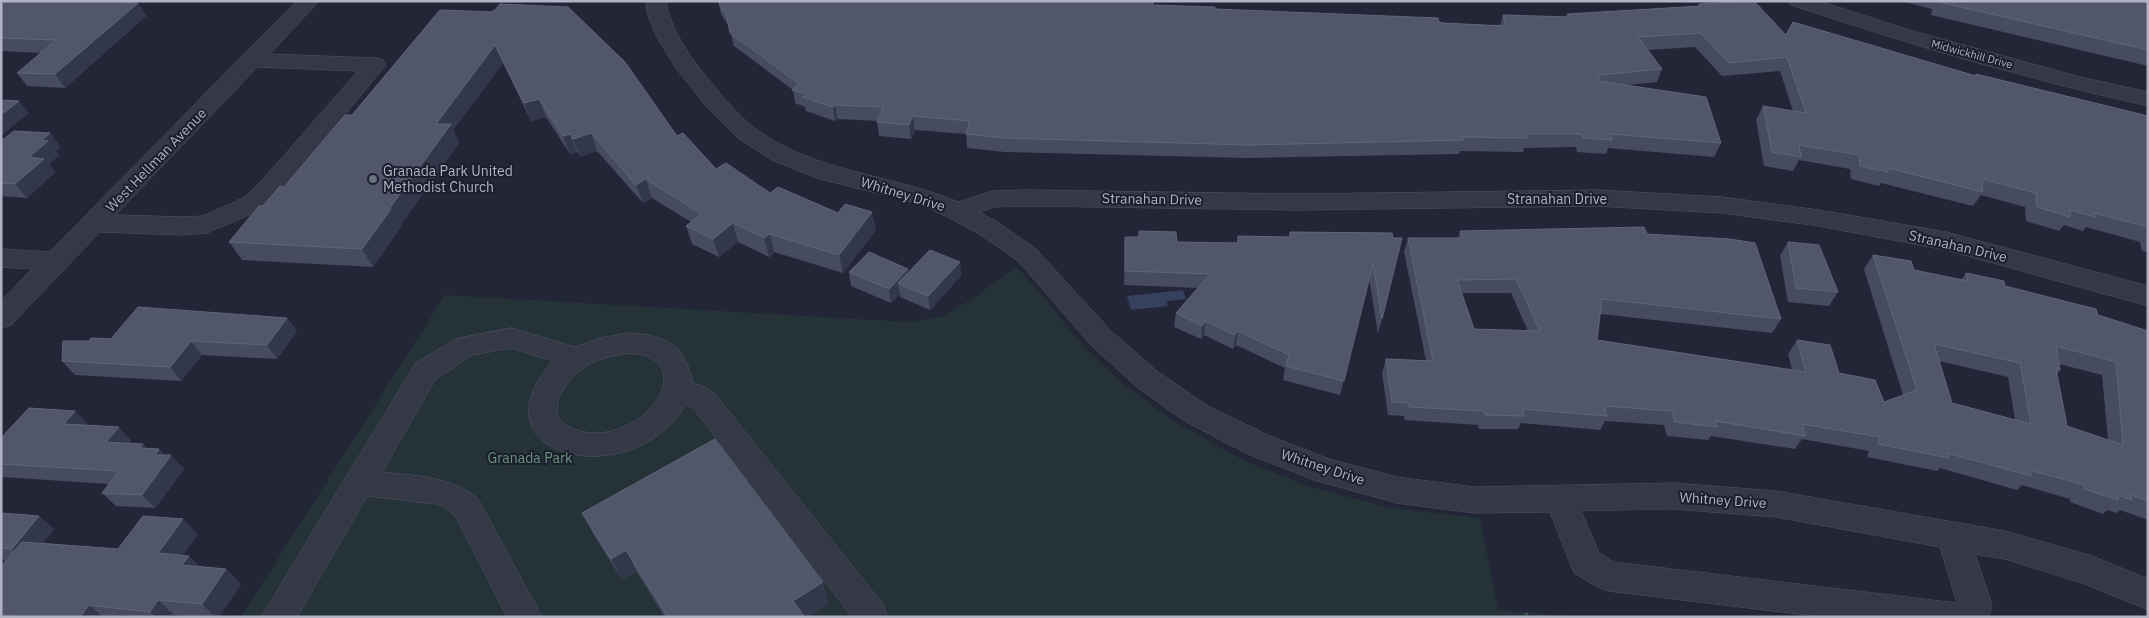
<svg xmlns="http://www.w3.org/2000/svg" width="2149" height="618" font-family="'IBM Plex Sans',sans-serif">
<rect width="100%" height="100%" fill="#222637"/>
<polygon fill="#253339" points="1016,266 1048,302 1082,345 1119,381 1175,422 1245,461 1311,487 1391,508 1480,518 1498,610 1581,617 241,617 445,295 909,322 945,316 976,296"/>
<polygon fill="#38405f" points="1183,290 1186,299 1167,301 1168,306 1131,310 1127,296"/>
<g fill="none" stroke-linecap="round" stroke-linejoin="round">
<defs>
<g id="minor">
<path d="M297,1h22l-49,53 105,4 8,2 3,5 -103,124 -20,20 -56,24 -24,2 -83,-3 -89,93 -10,3v-27l31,-32 -31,-2v-18l48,3zM258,67l100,4 -93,106 -20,20 -42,19 -20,1 -67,-2z"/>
<path d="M646,1h20c5,30 24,56 43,79 14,17 29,36 47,49 59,44 136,45 202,73l35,-11 33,-1 271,4 300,-4 125,7 97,13 127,22 202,54v20l-202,-56 -127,-24 -97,-13 -125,-7 -300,4 -271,-4 -31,1 -16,5 20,11 37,26 75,82 47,41 50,34 62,30 59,23 68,18 77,10 199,-4 103,8 229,40 87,25 56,23v31l-63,-26 -80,-25 -30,-5 17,51 -3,12h-166l-215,-26 -12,-5 -22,-13 -24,-61 -76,1 -77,-10 -83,-23 -66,-26 -62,-32 -48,-34 -47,-43 -73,-84 -37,-26 -33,-18 -32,-14 -99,-25 -43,-17 -35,-22 -33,-33 -31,-39 -19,-32 -8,-20zM1673,509l103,8 164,30 17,56 -343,-41 -15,-9 -18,-42z"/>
<path d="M1788,1h31l90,29 171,47 68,15v14c-121,-27 -240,-62 -357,-101z"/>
<path d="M511,328l64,19 26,-9 26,-5 23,2 17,6 12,9 8,14 5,13v6l13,4 10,7 167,209 5,11 -1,3h-34l-157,-207 -9,-6c-54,92 -219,53 -133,-43l-42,-13 -39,7 -37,25 -53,92c34,4 69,4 96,27l64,118h-35l-51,-100 -13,-11 -7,-2 -69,-8 -70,121h-36l154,-253 40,-25zM627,353c6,1 13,1 19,3 55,22 -27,107 -85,66 -14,-23 13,-50 32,-60 11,-5 22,-6 34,-9z"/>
</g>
</defs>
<use href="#minor" stroke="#505362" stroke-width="1"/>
<polyline stroke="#414f55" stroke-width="4" stroke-dasharray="4.5 4.5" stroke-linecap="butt" points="1526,613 1527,617"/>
<use href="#minor" fill="#353947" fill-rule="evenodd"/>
</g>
<g fill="#464b5f" fill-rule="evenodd">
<polygon points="1,1 138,3 146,16 65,88 27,86 17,73 41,53 1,51"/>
<polygon points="718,1 1153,5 1439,22 1443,23 1500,26 1503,15 1566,17 1567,14 1698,6 1699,4 1786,35 1975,76 1976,74 2148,116 2148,252 2142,251 2140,242 2086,227 2083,231 2064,225 2059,231 2026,221 2025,207 1981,195 1973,206 1881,183 1879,186 1851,179 1850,169 1799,160 1793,171 1764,166 1756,120 1763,106 1793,111 1780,71 1722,76 1695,47 1648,50 1662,69 1657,82 1628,85 1721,143 1714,157 1608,148 1606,154 1577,152 1576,147 1524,148 1523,152 1460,151 1459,154 1247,158 1005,152 967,148 966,134 915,130 911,139 879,136 877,122 877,121 838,119 835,121 806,111 805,107 795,103 793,90 734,46 729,27 721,14"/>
<polygon points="1901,1 2148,1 2148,66 1931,15 1932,9"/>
<polygon points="440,10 677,136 716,169 770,193 876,230 843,273 774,252 769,257 738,242 719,257 692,244 686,226 691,222 652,198 643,203 597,151 580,157 577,152 570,154 546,117 531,121 503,63 453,130 459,143 400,226 401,227 373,267 242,260 229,242 263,206 284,187 352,115"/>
<polygon points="1,141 61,147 56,151 59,155 49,164 55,172 27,198 1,196"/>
<polygon points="1139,231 1177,242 1237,243 1238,236 1289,237 1290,232 1392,233 1382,319 1378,333 1369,278 1340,395 1283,380 1285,368 1236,345 1233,349 1204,335 1201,339 1174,327 1176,313 1198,288 1124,285 1125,237 1139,237"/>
<path d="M1460,231l187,3 134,85 -9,14 -172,-19 -3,26 195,30 -4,-16 9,-14 42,33 45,29 19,-7 -39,-126 9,-14 41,15 47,10 5,-7 182,58v189l-28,-10 -3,3 -10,-3 -4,4 -33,-12v-3l-48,-14 -5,5 -77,-22 -3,3 -70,-14 2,-6 -67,-12 -7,10 -84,-13 -3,4 -41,-4 -3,-11 -59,-4 -5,9 -79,-7 -3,6h-39l-1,-4 -73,-5 -1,-4 -16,-1 -6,-42 4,-14 40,2 -22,-109 4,-14h50zM1462,293h49l17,38 -54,-2zM1939,361l69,16 7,43 -63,-17zM2059,364l43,11 6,65 -41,-14 -10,-52 3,-4z"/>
<polygon points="1788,242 1838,292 1829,306 1788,302 1780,256"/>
<polygon points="960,262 961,276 930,310 900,297 900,294 891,303 851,286 849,272 908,269 909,272"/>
<polygon points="287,318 297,331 277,359 202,355 181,381 75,375 62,361 89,341"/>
<polygon points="75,411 88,425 131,440 129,443 147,449 159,449 165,455 184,469 155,508 116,506 102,493 109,484 1,477 1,438"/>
<polygon points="1,513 54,529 43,543 118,549 198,534 183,555 199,566 226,569 241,584 219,617 189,617 174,615 173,617 1,617 1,567 6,561 1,560"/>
<polygon points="582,513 829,603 808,617 665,617 637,572 622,580 594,535"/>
</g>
<g fill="#33374a">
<polygon points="138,3 146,16 65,88 55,74"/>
<polygon points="495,45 503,63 453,130 459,143 400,226 401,227 373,267 362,249 389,209 436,124"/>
<polygon points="539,99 546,117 531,121 524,103"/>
<polygon points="19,101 29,113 1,136 1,115"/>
<polygon points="835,105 838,119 835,121 833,107"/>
<polygon points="913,116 915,130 911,139 909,125"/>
<polygon points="50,133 61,147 56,151 59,155 49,164 55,172 27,198 15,184 29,157 42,140"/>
<polygon points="591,133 597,151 580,157 573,139"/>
<polygon points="570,134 577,152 570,154 563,136"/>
<polygon points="646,179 652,198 643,203 636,185"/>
<polygon points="872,212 876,230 843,273 839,255"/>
<polygon points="733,223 738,242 719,257 713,239"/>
<polygon points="770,234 774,252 769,257 764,238"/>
<polygon points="960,262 961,276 930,310 928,296"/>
<polygon points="908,269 910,283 898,283 900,294 891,303 889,289"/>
<polygon points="287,318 297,331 277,359 267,345"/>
<polygon points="1206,321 1204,335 1201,339 1202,326"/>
<polygon points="1238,331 1236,345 1233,349 1235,335"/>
<polygon points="191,341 202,355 181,381 170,367"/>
<polygon points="75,411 88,425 64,424"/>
<polygon points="119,427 131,440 119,456 106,442"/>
<polygon points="143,444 155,458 140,448"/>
<polygon points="159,449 168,459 171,455 184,469 155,508 142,495 155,455"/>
<polygon points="39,516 54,529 28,562 12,549"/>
<polygon points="183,519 198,534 174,568 158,553"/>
<polygon points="626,550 637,572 622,580 611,559"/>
<polygon points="189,556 204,571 182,565"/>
<polygon points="226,569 241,584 219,617 215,617 202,604"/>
<polygon points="823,582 829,603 808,617 799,617 793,601"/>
<polygon points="158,600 174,615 173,617 155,617 150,612"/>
<polygon points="89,605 103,617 80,617"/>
</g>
<g fill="#51566a" stroke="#606578" fill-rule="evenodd">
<polygon points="1,1 105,1 138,3 55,74 17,73 56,40 1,38"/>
<polygon points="718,1 1123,1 1153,2 1153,5 1215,7 1215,9 1438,18 1439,22 1443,23 1506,26 1503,15 1570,17 1567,14 1701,6 1699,4 1754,1 1786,35 1793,22 1976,76 1976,74 2148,116 2148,227 2094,213 2095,217 2070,210 2070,217 2037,207 2036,193 1982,179 1983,192 1888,168 1888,172 1860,166 1859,155 1799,145 1801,157 1772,152 1763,106 1806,113 1787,57 1729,63 1701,33 1638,37 1662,69 1599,75 1599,81 1706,97 1721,143 1610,134 1612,140 1583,138 1581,134 1527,134 1528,138 1462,137 1464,140 1249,145 1004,138 966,134 970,121 913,116 909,125 877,122 883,107 835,105 833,107 803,97 807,94 792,90 799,84 730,33 727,16"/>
<polygon points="1939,1 2148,1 2148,50 1939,2"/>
<polygon points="500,4 568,7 625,62 677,136 683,133 716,169 726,163 770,193 778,187 838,213 845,204 872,212 839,255 770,234 764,238 733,223 713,239 686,226 701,214 646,179 636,185 591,133 573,139 570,134 563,136 539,99 524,103 495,45 436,124 451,124 389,209 391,209 362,249 229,242 259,206 263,206 280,186 284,187 345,115 352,115 440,10 491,12 495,10"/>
<polygon points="1,100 19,101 1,115"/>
<polygon points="14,131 50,133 42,140 48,141 29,157 44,159 15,184 1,183 1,141"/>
<path d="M1644,227l3,7 83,5 25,4 26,76 -179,-20 -5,41 209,32 -9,-32 33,5 9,28 36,7 9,22 33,-12 -44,-135 38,6 3,9 54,11 -2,-8 38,8 1,5 91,23 2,6 50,16v170l-17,-6 1,5 -14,-5v5l-34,-11v-4l-54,-15 1,6 -84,-23 2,5 -71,-14 2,-7 -78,-13 3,12 -90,-15 2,6 -42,-5 -3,-11 -68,-5 3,10 -85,-7 2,7 -39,-1 -1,-4 -75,-4v-4l-17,-1 -6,-43 47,2 -25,-123h55l-3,-7zM1516,279l24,52 -66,-2 -17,-49zM1934,344l86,19 11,61 -79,-21zM2056,346l60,16 7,83 -56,-19 -11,-57 4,1z"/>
<polygon points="1139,231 1176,232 1177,242 1238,243 1238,236 1290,237 1290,232 1392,233 1393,238 1402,238 1382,319 1373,264 1344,381 1286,366 1289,355 1238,331 1235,335 1206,321 1202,326 1176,313 1210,274 1125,271 1125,237 1139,237"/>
<polygon points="1788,242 1819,245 1838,292 1796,288"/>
<polygon points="930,250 960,262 928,296 898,283"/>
<polygon points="869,252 908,269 889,289 849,272"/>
<polygon points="138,307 287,318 267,345 191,341 170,367 62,361 63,341 89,341 91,338 111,339"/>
<polygon points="29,408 75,411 64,424 119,427 106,442 143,444 140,448 159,449 155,455 171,455 142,495 102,493 119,471 1,464 1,438"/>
<polygon points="715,439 823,582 793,601 805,617 668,617 626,550 611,559 582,513"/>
<polygon points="1,513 2,513 39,516 12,549 1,548"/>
<polygon points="143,516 183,519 158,553 189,556 182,565 226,569 202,604 158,600 150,612 89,605 80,617 28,617 1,615 1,567 22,542 118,549"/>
</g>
<circle fill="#6b7280" stroke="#1b1e2c" stroke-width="2" cx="373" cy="179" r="5"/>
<g text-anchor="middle" stroke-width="4" stroke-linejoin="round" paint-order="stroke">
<g font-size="11" fill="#b0b3c4" stroke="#1b1e2c">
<text transform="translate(1972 54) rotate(15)" y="4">Midwickhill Drive</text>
</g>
<g font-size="14" fill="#b0b3c4" stroke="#1b1e2c">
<text transform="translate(156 160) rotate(-46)" y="5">West Hellman Avenue</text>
<text transform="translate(903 194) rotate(17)" y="5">Whitney Drive</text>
<text transform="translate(1152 199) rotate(1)" y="5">Stranahan Drive</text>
<text x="1557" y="204">Stranahan Drive</text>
<text transform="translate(1958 246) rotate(13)" y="5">Stranahan Drive</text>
<text transform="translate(1323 467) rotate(18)" y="5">Whitney Drive</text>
<text transform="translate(1723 500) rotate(4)" y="5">Whitney Drive</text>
</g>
<g font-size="14" fill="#b0b3c4" stroke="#1b1e2c" text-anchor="start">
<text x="383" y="176">Granada Park United<tspan x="383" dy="16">Methodist Church</tspan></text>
</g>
<g font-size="14" fill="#69937b" stroke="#1b1e2c">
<text x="530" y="463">Granada Park</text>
</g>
</g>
<rect width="2149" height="618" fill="none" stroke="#b0b3c4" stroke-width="5"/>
</svg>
